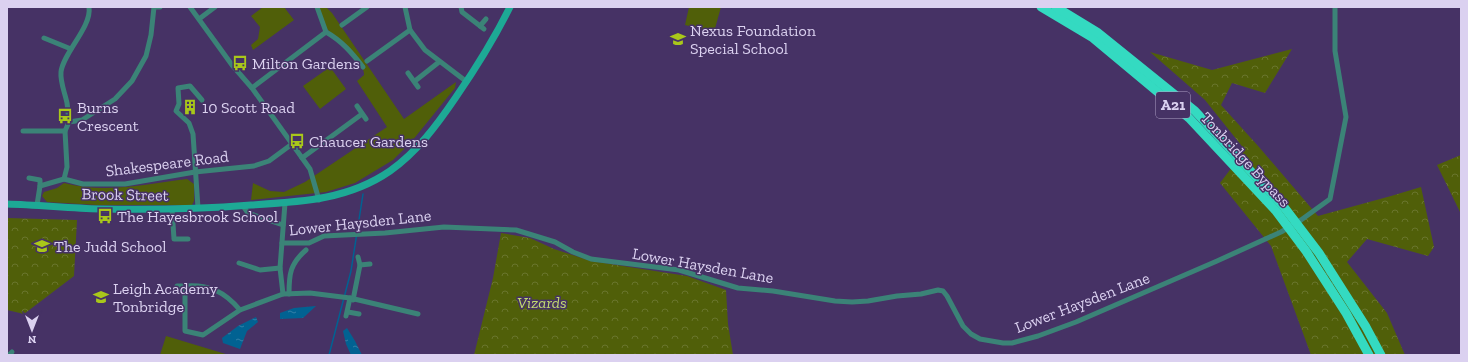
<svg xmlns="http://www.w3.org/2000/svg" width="1468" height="362" font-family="'Zilla Slab',serif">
<defs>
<pattern id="forest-crowns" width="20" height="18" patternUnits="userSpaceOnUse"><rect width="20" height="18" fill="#505f09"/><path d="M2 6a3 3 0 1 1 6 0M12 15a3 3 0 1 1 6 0" fill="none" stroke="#69752d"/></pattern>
<pattern id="water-ripples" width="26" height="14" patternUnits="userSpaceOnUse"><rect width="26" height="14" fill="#016292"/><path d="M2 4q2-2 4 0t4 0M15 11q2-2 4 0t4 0" fill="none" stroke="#327fa7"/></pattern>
</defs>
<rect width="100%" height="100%" fill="#463265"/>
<g fill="#505f09">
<polygon points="263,7 284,7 294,20 253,50 251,45 258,39 260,27 251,16"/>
<path d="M317,7h9l6,6 72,106 52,-37 -1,6 -43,53 -19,19 -38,23 -29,9 -75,8 2,-17 17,8 14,1 21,-10 82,-55 -30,-46 7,-6c1,-15 -27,-34 -36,-45 -5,-6 -8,-16 -11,-23z"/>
<polygon points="689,7 721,7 714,32 685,25"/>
<polygon points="330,67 346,89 320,109 303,86"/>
<path d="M187,179l7,5v17l-2,4h-95l-50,-3 -5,-6 2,-4 13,-4 7,-5c40,11 83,1 123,-4z"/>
<polygon points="166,336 229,355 160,355"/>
</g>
<g fill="url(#forest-crowns)">
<polygon points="1292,49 1265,93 1232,83 1221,105 1259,147 1318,216 1391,196 1421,187 1434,247 1428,256 1367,239 1347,262 1387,313 1405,355 1311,355 1271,246 1220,183 1245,150 1205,100 1150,52 1212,70"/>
<polygon points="1461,155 1461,214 1437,165"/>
<polygon points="7,218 77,220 74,276 24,314 7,310"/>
<polygon points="501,233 530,238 554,249 591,261 687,276 726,290 728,324 733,355 474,355 493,278"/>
</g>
<g fill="url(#water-ripples)">
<polygon points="316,306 303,318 280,319 280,313 294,308"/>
<polygon points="256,317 258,322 247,331 240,349 223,343 222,338 238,326"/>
<polygon points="347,328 355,341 362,355 351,355 346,344 343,331"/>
</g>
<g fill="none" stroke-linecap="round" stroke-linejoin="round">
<polyline stroke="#016292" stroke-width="1.5" points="329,355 351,271 363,194"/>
<g stroke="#3b8377" stroke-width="5">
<polyline points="154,7 160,7"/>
<polyline points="190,7 232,65 252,88 310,169 319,200"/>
<path d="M317,7l9,25c16,9 26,21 37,35"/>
<polyline points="405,7 410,30 425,50 467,82"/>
<polyline points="461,7 462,12 484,29"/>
<polyline points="199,19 215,7"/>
<polyline points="342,25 367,7"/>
<polyline points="480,26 486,19"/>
<polyline points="44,38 71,49"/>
<polyline points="367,61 410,30"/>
<polyline points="408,73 418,87"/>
<polyline points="415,81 439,62"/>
<polyline points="252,88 326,32"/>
<polyline points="357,106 366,119"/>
<path d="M69,122c-1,-7 -1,-13 -2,-19 -2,-10 -7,-21 -6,-31 2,-19 31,-45 28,-65"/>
<polyline points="23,131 65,131"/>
<polyline points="302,158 362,114"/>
<polyline points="29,178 40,180 40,186"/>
<polyline points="64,179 67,167 65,131 69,122 82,120 115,99 132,81 146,56 151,35 154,7"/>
<polyline points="37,205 40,186 64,179 83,184 125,184 195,172 254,166 269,161 292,144"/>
<polyline points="243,206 248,213 283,225"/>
<polyline points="198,208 193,134 189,123 176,111 179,104 178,88 190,86 202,100"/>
<polyline points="172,209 174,239 188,239"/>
<polyline points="282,243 309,243 324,236 385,233 444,227 516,230 555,242 573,252 591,259 679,270 738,288 773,291 835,301 852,302 868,301 897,296 921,294 938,290 943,291 947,296 963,326 971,334 980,339 1003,343 1012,343 1038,336 1076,322 1217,261 1281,232 1301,220 1330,199 1346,117 1335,51 1335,7"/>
<polyline points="239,263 260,270 280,268"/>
<polyline points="360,265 370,264"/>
<polyline points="177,286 185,286"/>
<polyline points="283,294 280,268 285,203"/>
<path d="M289,294c0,-20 1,-30 17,-44"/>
<polyline points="353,300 360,265 358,257"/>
<path d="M240,310c-15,-18 -31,-26 -55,-24v45l18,4 37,-25 43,-16 27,-1 40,5 68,16"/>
<polyline points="348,312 359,314"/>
<polyline points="346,316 350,298"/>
<polyline points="9,355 12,352"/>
</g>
<path stroke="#1da995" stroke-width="7" d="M7,204c31,1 62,4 93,5 51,1 101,0 151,-4 49,-3 97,-5 139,-34 27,-19 47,-46 66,-74 20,-29 38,-58 54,-90"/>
<g stroke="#34dac1" stroke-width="9">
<polyline points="1041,7 1093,38 1189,118 1276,211 1306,251 1346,313 1369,355"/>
<polyline points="1056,7 1097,32 1195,111 1284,207 1319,253 1366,327 1381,355"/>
</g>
</g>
<defs>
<symbol id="school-bare" viewBox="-9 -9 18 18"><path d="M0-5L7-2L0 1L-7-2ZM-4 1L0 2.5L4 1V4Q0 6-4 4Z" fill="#a9c71a" stroke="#463265" stroke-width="2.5" paint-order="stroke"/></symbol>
<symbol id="bus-bare" viewBox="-9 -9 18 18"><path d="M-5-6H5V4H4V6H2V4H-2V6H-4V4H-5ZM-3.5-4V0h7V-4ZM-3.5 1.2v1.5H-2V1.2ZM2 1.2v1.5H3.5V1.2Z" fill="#a9c71a" stroke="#463265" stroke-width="2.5" paint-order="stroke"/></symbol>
<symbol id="building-bare" viewBox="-9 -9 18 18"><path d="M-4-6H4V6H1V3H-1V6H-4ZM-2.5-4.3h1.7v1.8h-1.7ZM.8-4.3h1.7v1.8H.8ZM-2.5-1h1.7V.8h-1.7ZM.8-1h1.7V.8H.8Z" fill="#a9c71a" stroke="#463265" stroke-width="2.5" paint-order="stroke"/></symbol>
</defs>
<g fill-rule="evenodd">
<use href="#school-bare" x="667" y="28" width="22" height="22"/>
<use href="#bus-bare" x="229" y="52" width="22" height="22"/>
<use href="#building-bare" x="179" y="96" width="22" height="22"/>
<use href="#bus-bare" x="54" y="105" width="22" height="22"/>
<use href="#bus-bare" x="286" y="130" width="22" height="22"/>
<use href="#bus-bare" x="94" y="205" width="22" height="22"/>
<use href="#school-bare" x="31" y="235" width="22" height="22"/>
<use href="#school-bare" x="90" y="286" width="22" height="22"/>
</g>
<g text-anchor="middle" stroke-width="3" stroke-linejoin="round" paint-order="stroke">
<rect fill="#463265" stroke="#aea1c6" stroke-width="1" x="1156" y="92" width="34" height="26" rx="3"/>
<g font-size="15" font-weight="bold" fill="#dbd1f0">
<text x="1173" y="110">A21</text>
</g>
<g font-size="16" fill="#dbd1f0" stroke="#463265" text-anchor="start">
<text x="690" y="36">Nexus Foundation<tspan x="690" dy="18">Special School</tspan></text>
<text x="252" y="69">Milton Gardens</text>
<text x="77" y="113">Burns<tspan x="77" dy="18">Crescent</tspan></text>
<text x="202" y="113">10 Scott Road</text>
<text x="309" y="147">Chaucer Gardens</text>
<text x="117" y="222">The Hayesbrook School</text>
<text x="54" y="252">The Judd School</text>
<text x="113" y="294">Leigh Academy<tspan x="113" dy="18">Tonbridge</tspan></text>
</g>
<g font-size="16" fill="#dbd1f0" stroke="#463265">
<text transform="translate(1246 159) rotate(47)" y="6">Tonbridge Bypass</text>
<text transform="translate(167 163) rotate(-7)" y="6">Shakespeare Road</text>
<text transform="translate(125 194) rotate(1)" y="6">Brook Street</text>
<text transform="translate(360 222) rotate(-6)" y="6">Lower Haysden Lane</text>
<text transform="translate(703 265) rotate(10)" y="6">Lower Haysden Lane</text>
<text transform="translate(1082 302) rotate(-21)" y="6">Lower Haysden Lane</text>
</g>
<g font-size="16" font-style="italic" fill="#c2db6e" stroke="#463265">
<text x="542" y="308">Vizards</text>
</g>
</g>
<rect width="1468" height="362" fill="none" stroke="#dbd1f0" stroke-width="16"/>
<g transform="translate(32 330) rotate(180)" stroke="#463265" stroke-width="3" paint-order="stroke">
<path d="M0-3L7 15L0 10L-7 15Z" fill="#dbd1f0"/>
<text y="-6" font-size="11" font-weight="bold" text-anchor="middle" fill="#dbd1f0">N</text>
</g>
</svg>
